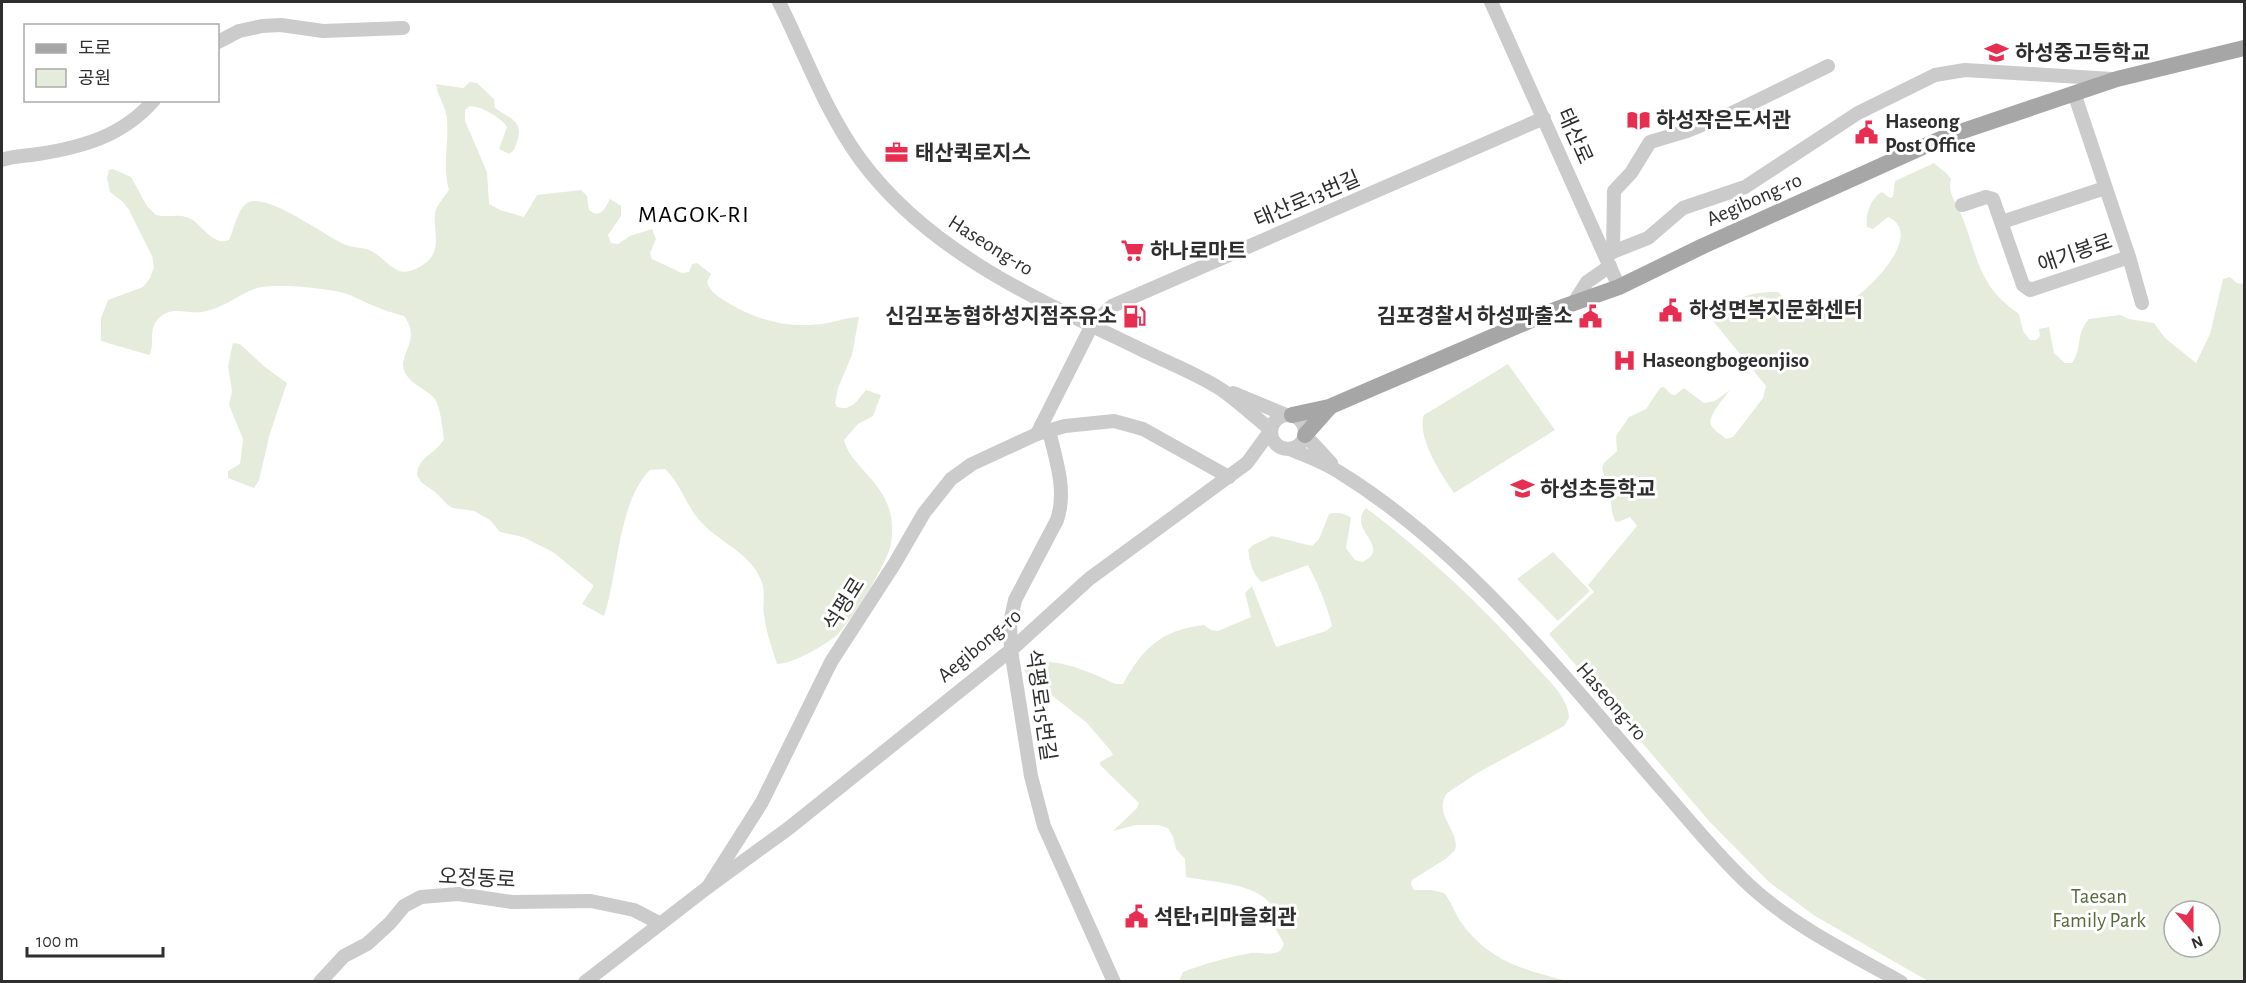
<svg xmlns="http://www.w3.org/2000/svg" width="2246" height="983" font-family="'Alegreya Sans','Noto Sans KR',sans-serif">
<rect width="100%" height="100%" fill="#fff"/>
<g fill="#e6ecdb" fill-rule="evenodd">
<path d="M470,82l7,1 17,16 1,9c15,11 29,12 22,34 -2,6 -3,9 -8,12l-10,-5 8,-22c-5,-9 -26,-21 -37,-21l-5,4v11l22,51 2,32 11,6 24,7 13,-22 44,-5 6,6 2,14c11,9 16,-1 21,-11l11,7v10l-13,19 3,8 7,1 12,-8 22,-7 4,10 -6,14 2,6 30,14 7,-1 3,-8 5,-1 14,11 -4,8c4,12 14,16 23,22 31,18 62,25 98,19 10,-2 21,-6 31,-6l-7,38 -14,33 -3,15 2,4c15,5 21,-8 29,-17l15,5 -8,21 -15,8 -14,16c6,25 38,40 46,72 3,13 3,23 0,36 -6,20 -38,71 -52,86 -12,11 -45,30 -61,30 -5,-16 -11,-32 -13,-49 -2,-10 2,-22 -2,-32 -9,-29 -42,-40 -61,-61 -15,-16 -20,-38 -36,-53l-15,1c-32,31 -32,106 -46,146l-22,-12 11,-17v-2l-40,-33 -30,-15 -23,-5 -10,-12 -16,-9 -21,-3 -5,-3 -13,-13 -14,-10 -4,-7c1,-19 19,-21 27,-36 -1,-8 -4,-35 -10,-41 -9,-10 -25,-14 -30,-28 -6,-16 18,-30 0,-54 -10,-3 -21,-6 -30,-10 -10,-4 -20,-10 -30,-13 -18,-5 -69,-10 -87,-5 -17,6 -32,19 -50,23 -17,5 -34,-7 -48,7 -12,11 -3,27 -10,37l-48,-14v-23l7,-18 35,-13 7,-9 4,-11 -2,-11 -23,-46 -6,-8 -13,-10 -3,-14 2,-8 4,-1 18,8 16,29 9,9c10,3 23,-2 33,3 12,5 24,29 40,22 5,-10 8,-30 18,-37 20,-12 80,35 99,42 8,3 16,2 23,5 22,10 26,34 55,14 19,-13 9,-32 11,-51 2,-8 9,-16 14,-23 -7,-23 0,-47 -2,-71 -1,-13 -10,-23 -11,-35l27,4z"/>
<path d="M1934,163c6,6 13,9 17,16 -4,14 5,22 10,35 18,43 15,70 58,100l4,17 7,9h6l4,-4 -1,-7 10,-2 5,26 11,10h7c11,-16 3,-29 17,-44l31,-4 9,4 25,4 11,15 31,25 14,-29 13,-55 7,-2 7,6 7,1v697h-316l-113,-65 -46,-34 -60,-61 -160,-187 45,-42 -6,-7 49,-59 -7,-9 -12,5 -3,-1 -3,-9 -2,-18 -8,-26 2,-5 13,-12 -1,-15 13,-19 17,-8 14,-21 4,-1 7,7 4,1 9,-7 20,15 11,-2 15,-11c-5,7 -23,27 -19,35 2,5 11,10 15,14l7,-2 30,-39 3,-12 -53,-65c22,-23 32,-29 65,-29l6,6 11,1 9,10 18,-5 8,7c26,-4 100,-76 58,-94l-15,12 -6,-2c-2,-12 4,-30 15,-35l8,6 3,-1 2,-16zM2174,911h36v36h-36z"/>
<polygon points="233,343 240,344 265,367 287,383 270,433 259,480 254,488 228,478 228,471 240,464 243,439 229,405 232,391 228,366"/>
<path d="M1508,364l47,66 -101,63c-12,-17 -38,-56 -30,-78z"/>
<path d="M1366,508c61,46 115,97 166,154 13,15 37,35 37,56l-5,8 -85,46 -32,21c-15,22 14,38 8,57l-8,8 -35,22 -1,4 3,6h18l12,3c8,9 11,22 19,32 28,37 62,45 104,56h-388l4,-9c21,-8 45,-15 68,-19 8,-1 17,2 24,0 5,-1 7,-4 9,-9l-11,-20 -1,-18c-14,-23 -62,-24 -86,-29l-1,-18 -9,-10 -3,-12 -5,-9 -10,-3h-22l-23,6 24,-23 2,-5 -39,-38v-3l13,-7 -2,-4 -24,-28 -56,-44 -7,-9c17,-21 71,4 91,14h8c20,-36 38,-54 81,-59l7,5 7,1 33,-14 -6,-24 7,-7 24,61 50,-16 6,-5c-5,-21 -14,-42 -24,-61l-46,17c-10,-7 -12,-20 -14,-32l5,-5 19,-9 40,10 7,-7 10,-25c7,-2 17,-1 22,4l-5,30 9,12 8,2c30,-16 -17,-32 3,-54z"/>
<polygon points="1553,552 1590,591 1558,621 1517,579"/>
</g>
<g fill="none" stroke-linecap="round" stroke-linejoin="round">
<g stroke="#cbcbcb" stroke-width="14">
<polyline points="1491,2 1619,287"/>
<polyline points="218,42 239,31 262,26 281,25 323,31 403,28"/>
<path d="M2,160c11,-4 24,-4 36,-6 45,-7 85,-18 116,-54"/>
<polyline points="1962,205 1986,197 1993,199 2023,285 2030,290 2129,257 2074,93"/>
<polyline points="2002,222 2105,188"/>
<polyline points="1613,252 1614,191 1631,173 1650,142 1687,131 1734,112 1828,66"/>
<polyline points="1605,255 1648,238 1683,208 1745,187 1858,113 1935,75 1965,70 2112,79"/>
<polyline points="2129,257 2142,303"/>
<polyline points="1573,304 1587,282 1610,266"/>
<polyline points="1233,393 1286,415"/>
<circle cx="1288" cy="432" r="17"/>
<path d="M1049,431c7,29 18,60 8,89l-42,80 -5,23 1,27 20,126 13,50 70,156"/>
<polyline points="1037,434 1092,325 1112,306 1544,118"/>
<polyline points="1305,435 1331,463"/>
<path d="M1290,449c16,7 34,13 49,23 130,80 228,209 328,323 26,30 52,62 82,90 44,41 100,68 152,97"/>
<path d="M708,887l81,-59 167,-134 55,-44 78,-71 158,-116 24,-33c-16,-13 -32,-28 -49,-40 -24,-16 -56,-28 -82,-41 -101,-49 -211,-96 -280,-190 -35,-48 -55,-105 -81,-157"/>
<polyline points="320,982 344,956 367,944 390,923 404,906 421,897 458,894 512,902 591,901 634,910 659,923"/>
<polyline points="585,982 708,887 762,802 831,662 895,563 924,513 951,479 972,464 1037,434 1065,426 1114,421 1143,429 1229,477"/>
</g>
<g stroke="#a6a6a6" stroke-width="16">
<polyline points="1292,415 1329,407 1557,309 1619,287 1703,246 1945,137 2117,79 2244,48"/>
<polyline points="1305,435 1329,408"/>
</g>
</g>
<defs>
<symbol id="school-bare" viewBox="-9 -9 18 18"><path d="M0-5L7-2L0 1L-7-2ZM-4 1L0 2.5L4 1V4Q0 6-4 4Z" fill="#e72e51" stroke="#fff" stroke-width="2.5" paint-order="stroke"/></symbol>
<symbol id="library-bare" viewBox="-9 -9 18 18"><path d="M-6-4Q-3-5.5-.7-3.5V5Q-3 3-6 4ZM6-4Q3-5.5 .7-3.5V5Q3 3 6 4Z" fill="#e72e51" stroke="#fff" stroke-width="2.5" paint-order="stroke"/></symbol>
<symbol id="civic-bare" viewBox="-9 -9 18 18"><path d="M-.6-6.5H3V-4.5H.6V-3L4-1V1h2V6H-6V1h2V-1L-.6-3ZM-1.2 2.5V6h2.4V2.5Z" fill="#e72e51" stroke="#fff" stroke-width="2.5" paint-order="stroke"/></symbol>
<symbol id="office-bare" viewBox="-9 -9 18 18"><path d="M-6-3h4V-5.5h4V-3h4V5H-6ZM-1-4.5V-3h2v-1.5ZM-6 0V1H6V0Z" fill="#e72e51" stroke="#fff" stroke-width="2.5" paint-order="stroke"/></symbol>
<symbol id="supermarket-bare" viewBox="-9 -9 18 18"><path d="M-6-5.5h2.5l.6 2H6L4.5 2H-2.5L-4.4-4H-6ZM-1.5 3.2a1.3 1.3 0 1 0 .1 0ZM3 3.2a1.3 1.3 0 1 0 .1 0Z" fill="#e72e51" stroke="#fff" stroke-width="2.5" paint-order="stroke"/></symbol>
<symbol id="fuel-bare" viewBox="-9 -9 18 18"><path d="M-5.5-6h7V0h2V4h1.3V-2.5L3-4.5l.8-.8L6-3V5H2.5V1h-1V6h-7ZM-4.2-4.7v3.2H.2V-4.7Z" fill="#e72e51" stroke="#fff" stroke-width="2.5" paint-order="stroke"/></symbol>
<symbol id="hospital-bare" viewBox="-9 -9 18 18"><path d="M-5-5h3v3.5h4V-5h3V5h-3V1.5h-4V5h-3Z" fill="#e72e51" stroke="#fff" stroke-width="2.5" paint-order="stroke"/></symbol>
</defs>
<g fill-rule="evenodd">
<use href="#school-bare" x="1980" y="36" width="33" height="33"/>
<use href="#library-bare" x="1622" y="104" width="33" height="33"/>
<use href="#civic-bare" x="1850" y="116" width="33" height="33"/>
<use href="#office-bare" x="880" y="136" width="33" height="33"/>
<use href="#supermarket-bare" x="1116" y="234" width="33" height="33"/>
<use href="#civic-bare" x="1654" y="294" width="33" height="33"/>
<use href="#fuel-bare" x="1118" y="300" width="33" height="33"/>
<use href="#civic-bare" x="1574" y="300" width="33" height="33"/>
<use href="#hospital-bare" x="1608" y="344" width="33" height="33"/>
<use href="#school-bare" x="1506" y="472" width="33" height="33"/>
<use href="#civic-bare" x="1120" y="900" width="33" height="33"/>
</g>
<g text-anchor="middle" stroke-width="6" stroke-linejoin="round" paint-order="stroke">
<g font-size="21" font-weight="bold" fill="#2e2e2e" stroke="#fff" text-anchor="start">
<text x="2015" y="60">하성중고등학교</text>
<text x="1656" y="127">하성작은도서관</text>
<text x="1885" y="128">Haseong<tspan x="1885" dy="24">Post Office</tspan></text>
<text x="915" y="160">태산퀵로지스</text>
<text x="1150" y="258">하나로마트</text>
<text x="1689" y="317">하성면복지문화센터</text>
<text x="1117" y="323" text-anchor="end">신김포농협하성지점주유소</text>
<text x="1573" y="323" text-anchor="end">김포경찰서 하성파출소</text>
<text x="1642" y="367">Haseongbogeonjiso</text>
<text x="1540" y="496">하성초등학교</text>
<text x="1154" y="924">석탄1리마을회관</text>
</g>
<g font-size="21" fill="#2e2e2e" stroke="#fff">
<text transform="translate(1575 136) rotate(66)" y="7">태산로</text>
<text transform="translate(1307 199) rotate(-23)" y="7">태산로13번길</text>
<text transform="translate(1754 199) rotate(-24)" y="7">Aegibong-ro</text>
<text transform="translate(991 245) rotate(32)" y="7">Haseong-ro</text>
<text transform="translate(2075 253) rotate(-19)" y="7">애기봉로</text>
<text transform="translate(844 604) rotate(-58)" y="7">석평로</text>
<text transform="translate(979 645) rotate(-40)" y="7">Aegibong-ro</text>
<text transform="translate(1612 701) rotate(49)" y="7">Haseong-ro</text>
<text transform="translate(1041 705) rotate(82)" y="7">석평로15번길</text>
<text transform="translate(477 878) rotate(3)" y="7">오정동로</text>
</g>
<g font-size="21" fill="#566a3b" stroke="#fff">
<text x="2099" y="903">Taesan<tspan x="2099" dy="24">Family Park</tspan></text>
</g>
<g font-size="24" letter-spacing="1.5" fill="#000" stroke="#fff">
<text x="694" y="222">MAGOK-RI</text>
</g>
</g>
<rect width="2246" height="983" fill="none" stroke="#2e2e2e" stroke-width="6"/>
<rect x="24" y="24" width="195" height="78" fill="#ffffff" stroke="#ababab" stroke-width="1.5"/>
<rect x="36" y="44" width="30" height="9" fill="#a6a6a6" stroke="#ababab" stroke-width="1.5"/>
<text x="78" y="54" font-size="18" fill="#2e2e2e">도로</text>
<rect x="36" y="69" width="30" height="18" fill="#e6ecdb" stroke="#ababab" stroke-width="1.5"/>
<text x="78" y="84" font-size="18" fill="#2e2e2e">공원</text>
<g transform="translate(2192 929) rotate(159)"><circle r="28" fill="#ffffff" stroke="#ababab" stroke-width="1.5"/>
<path d="M0-4.5L10 22L0 15L-10 22Z" fill="#e72e51"/>
<text y="-9" font-size="16" font-weight="bold" text-anchor="middle" fill="#2e2e2e">N</text>
</g>
<path d="M27 947v9h136v-9" fill="none" stroke="#2e2e2e" stroke-width="3"/>
<text x="36" y="947" font-size="18" fill="#2e2e2e" stroke="#ffffff" stroke-width="4.5" paint-order="stroke">100 m</text>
</svg>
